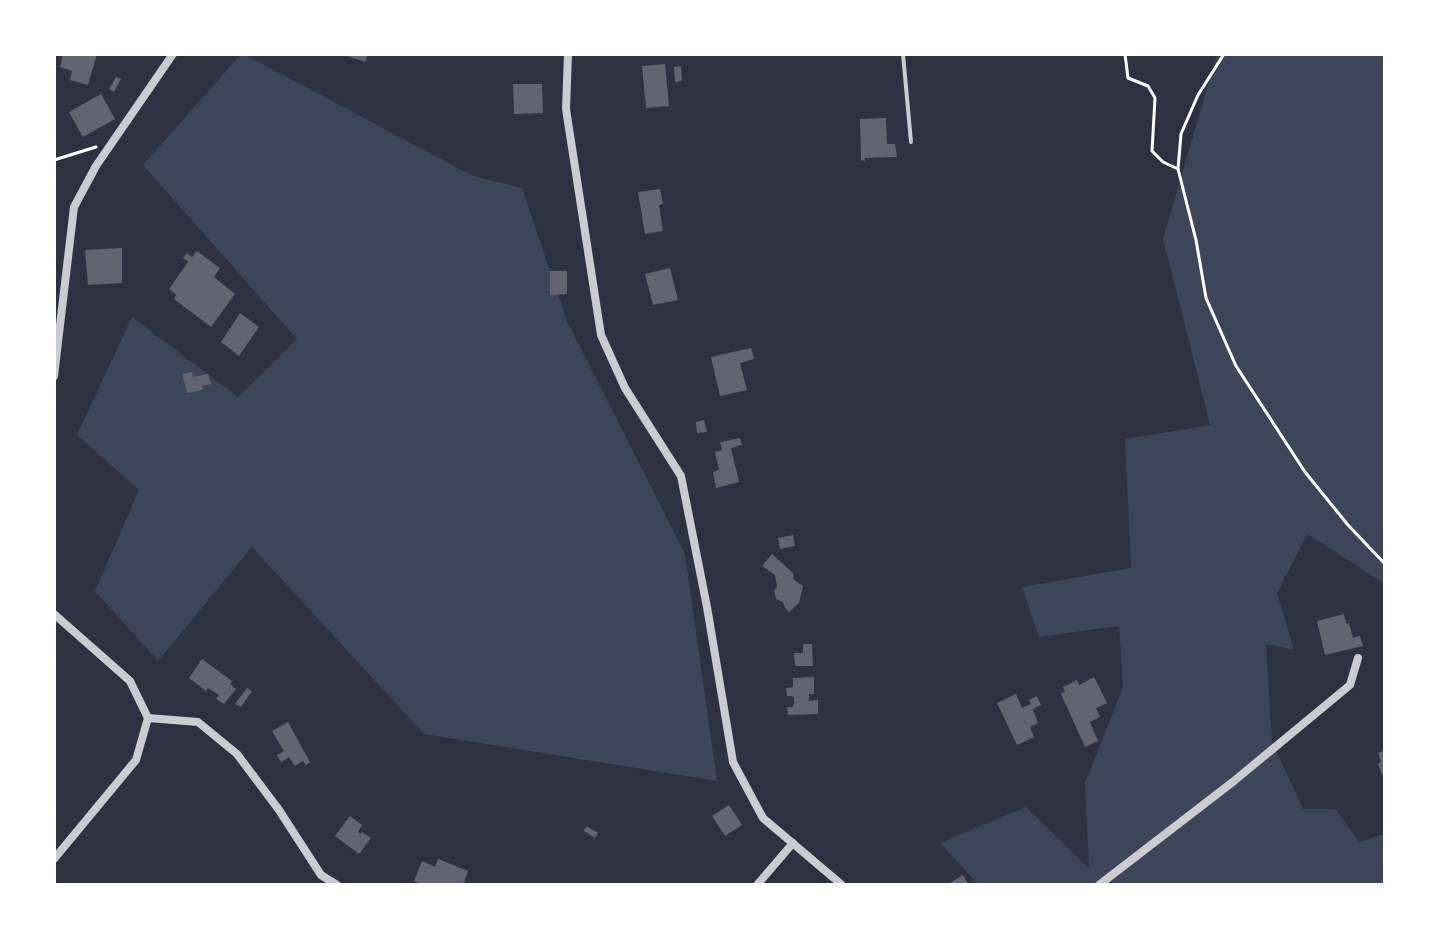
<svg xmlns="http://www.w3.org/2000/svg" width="1439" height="939" font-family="Karla,sans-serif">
<rect width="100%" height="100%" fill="#2d3142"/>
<g fill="#3c4559">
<polygon points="241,54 244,54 473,176 522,188 567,321 685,554 717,781 424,734 252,547 158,661 95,591 139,490 77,435 132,317 238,397 297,339 143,165"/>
<polygon points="1217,54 1385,54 1385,584 1307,534 1277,593 1294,650 1266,644 1272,742 1303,809 1335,809 1360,842 1385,833 1385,885 979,885 940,843 1026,807 1089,869 1085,783 1123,687 1119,626 1039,637 1022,587 1131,568 1125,439 1210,425 1163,239"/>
</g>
<g fill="#626471">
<polygon points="63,54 97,54 88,85 70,80 72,71 60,67"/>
<polygon points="344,54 367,54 366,62 344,55"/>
<polygon points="665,64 669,106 646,108 642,66"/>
<polygon points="681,66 682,81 675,82 674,67"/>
<polygon points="116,77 121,79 114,92 109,89"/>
<polygon points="513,84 542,84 543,113 514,114"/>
<polygon points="101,94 115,119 83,137 69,112"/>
<polygon points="886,118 887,144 895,144 897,157 865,158 865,161 861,160 860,119"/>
<polygon points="660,189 663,204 659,205 663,231 645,234 638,192"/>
<polygon points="122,248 122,283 88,285 85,250"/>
<polygon points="197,251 220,268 214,277 235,294 211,327 174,299 176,295 169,289 188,262 183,258 187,253 192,257"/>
<polygon points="670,268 678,300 653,305 645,274"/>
<polygon points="550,271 567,271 567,294 550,295"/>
<polygon points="240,313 259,327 239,356 221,342"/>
<polygon points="751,348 754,359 740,363 747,390 720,396 711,357"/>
<polygon points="192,372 193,377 208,374 211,384 202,386 203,390 187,393 182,374"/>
<polygon points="704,420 707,432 697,433 696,422"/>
<polygon points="740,438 742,445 731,448 739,482 716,488 713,472 719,470 715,452 722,450 720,442"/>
<polygon points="793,535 795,546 780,549 778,538"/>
<polygon points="772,554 793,573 794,580 803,586 799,603 789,612 785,608 783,602 776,599 774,591 777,587 775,575 762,566"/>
<polygon points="1344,614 1346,624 1349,623 1353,638 1360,636 1363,646 1325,655 1317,621"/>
<polygon points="803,644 812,644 813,666 795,666 794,653 803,653"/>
<polygon points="202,659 232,681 230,684 236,689 224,704 216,699 219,695 208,688 206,691 189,678"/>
<polygon points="814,677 814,694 809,694 809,701 818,700 818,714 788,715 787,707 792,707 794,704 794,698 792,696 787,696 786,688 793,687 793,678"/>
<polygon points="1094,677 1107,703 1096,708 1100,717 1090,722 1098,741 1085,747 1061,694 1065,692 1063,687 1077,680 1079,685"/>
<polygon points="247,688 252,691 241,707 235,704"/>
<polygon points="1016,694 1022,708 1031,704 1029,700 1037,696 1041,705 1033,709 1038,723 1030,727 1034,737 1017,745 997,703"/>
<polygon points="288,722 310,762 306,765 303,761 295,766 289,757 281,762 277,755 284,751 272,731"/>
<polygon points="1385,750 1385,781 1378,764 1381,762 1378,753"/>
<polygon points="729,805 742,825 725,836 712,816"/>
<polygon points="350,816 362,825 358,832 361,834 362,832 371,838 359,854 335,836"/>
<polygon points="586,826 598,833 595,838 584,831"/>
<polygon points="438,859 468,871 463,885 424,885 414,881 422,861 435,867"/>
<polygon points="963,875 969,885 952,885 950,883"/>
</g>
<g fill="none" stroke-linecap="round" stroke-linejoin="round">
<g stroke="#fff" stroke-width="3">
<polyline points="1125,54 1128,78 1148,86 1155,98 1152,151 1163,162 1178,169"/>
<polyline points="1224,54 1198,95 1181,134 1178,169 1196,240 1206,298 1236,366 1305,472 1348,525 1385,564"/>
<polyline points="54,160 96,147"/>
</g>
<polyline stroke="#caccd0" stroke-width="4" points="903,54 911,142"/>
<g stroke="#caccd0" stroke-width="8">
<polyline points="568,54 566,109 601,335 625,388 681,476 707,607 733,762 763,818 842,885"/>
<polyline points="54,376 74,207 96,166 173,54"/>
<polyline points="54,614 130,681 148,718"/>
<polyline points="148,718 198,722 237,754 279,810 321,875 337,885"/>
<polyline points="54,859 136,760 148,718"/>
<polyline points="757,885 793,843"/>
<polyline points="1099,885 1234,781 1350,685 1358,658"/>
</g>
</g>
<rect width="1439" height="939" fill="none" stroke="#ffffff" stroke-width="112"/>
</svg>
